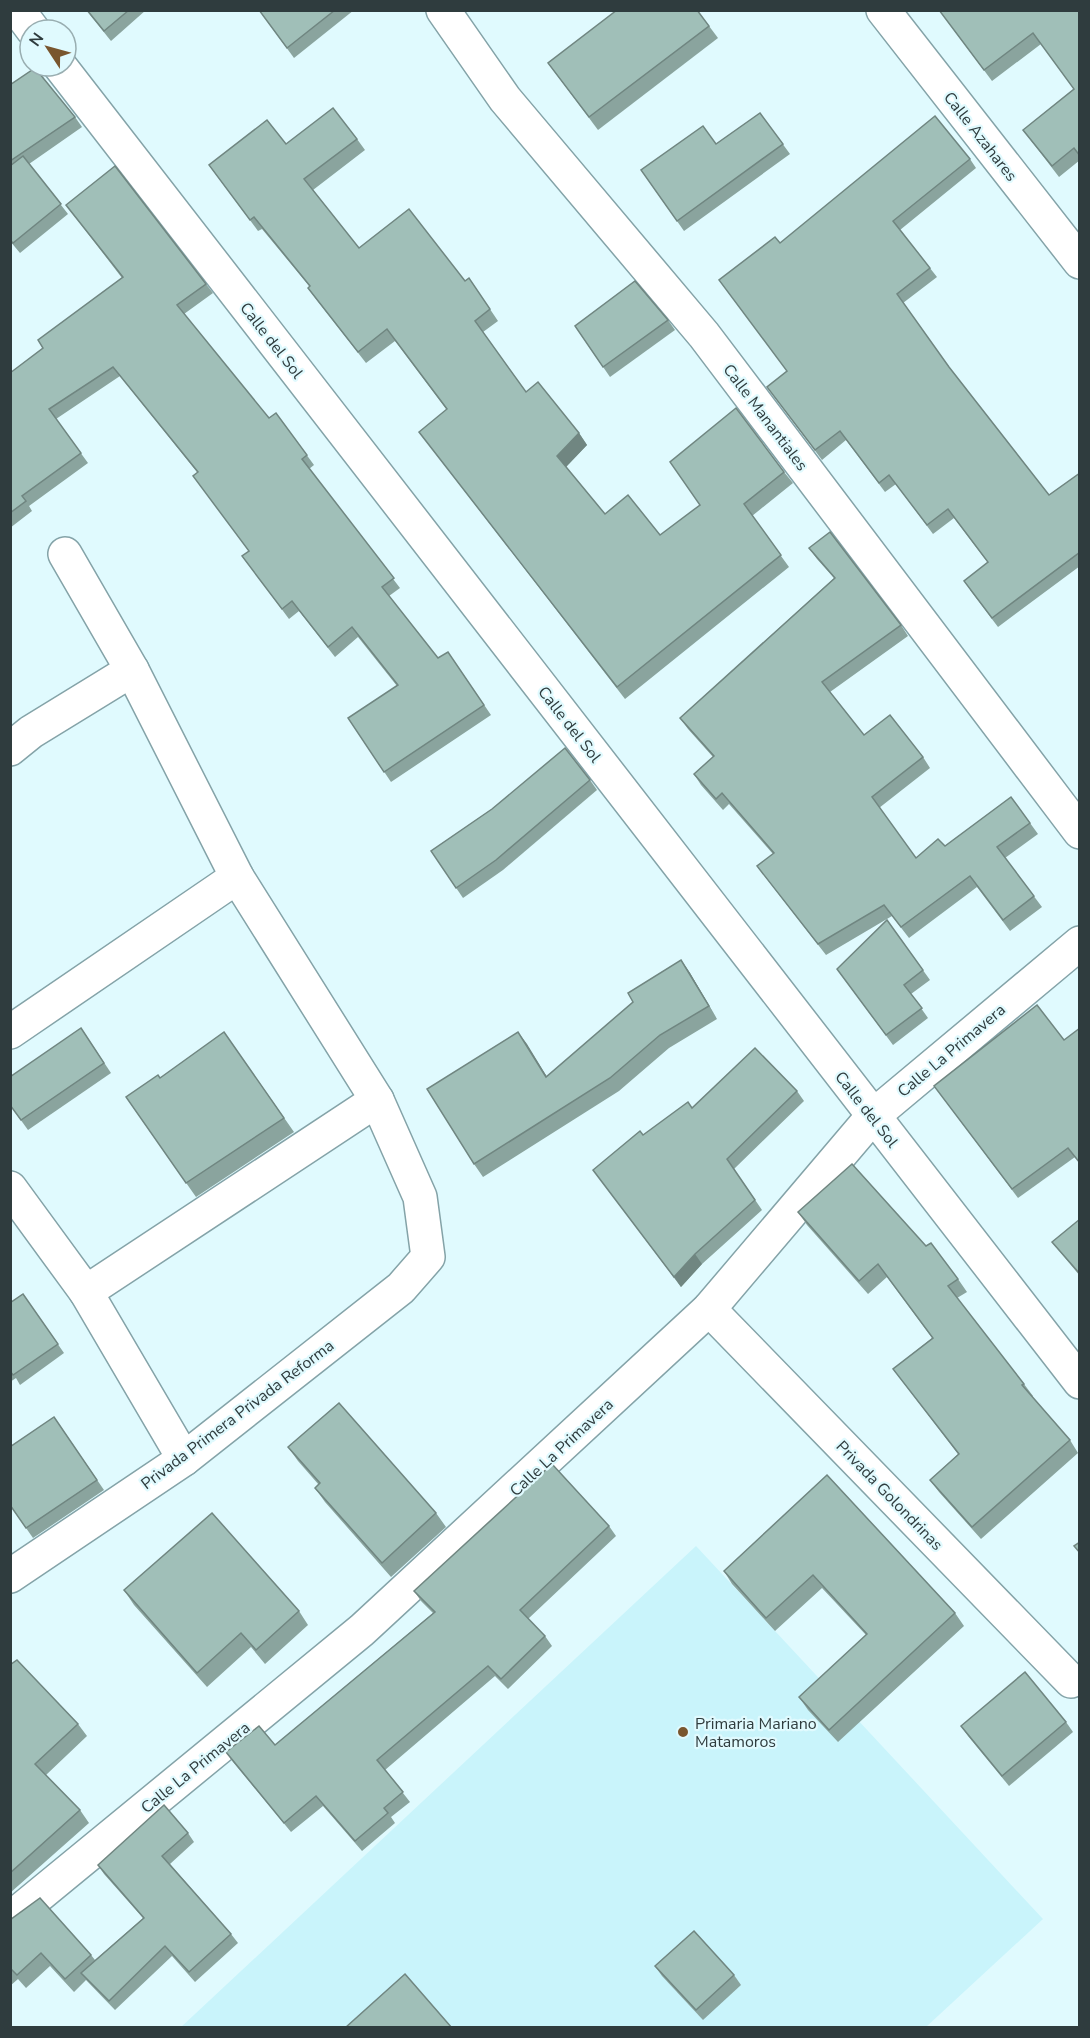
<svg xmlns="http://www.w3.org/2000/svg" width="1090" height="2038" font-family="'Nunito Sans',sans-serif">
<rect width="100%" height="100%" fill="#e0fafe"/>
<polygon fill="#c9f4fb" points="696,1546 1043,1919 926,2027 180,2028"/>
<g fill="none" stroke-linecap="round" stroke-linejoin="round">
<defs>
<g id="street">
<polyline points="18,10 33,30"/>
<polyline points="443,10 505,99 704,335 1080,832"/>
<polyline points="883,10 1080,262"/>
<polyline points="60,66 1080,1382"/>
<polyline points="10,749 31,732 132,670"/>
<polyline points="10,1032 237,877"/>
<polyline points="10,1188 86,1292 184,1459"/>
<polyline points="86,1292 377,1100"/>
<polyline points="709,1309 1071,1681"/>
<polyline points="10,1576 184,1459 401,1288 428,1257 420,1197 377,1100 237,877 132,670 65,554"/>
<polyline points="10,1919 362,1630 709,1309 873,1116 1080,943"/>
</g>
</defs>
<use href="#street" stroke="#84a3a8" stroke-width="36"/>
<use href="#street" stroke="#fff" stroke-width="33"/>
</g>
<g fill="#8aa49e">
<polygon points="86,10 146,10 111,41"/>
<polygon points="259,10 354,10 294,58"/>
<polygon points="939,10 1080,10 1080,160 1059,177 1023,130 1074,89 1041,44 992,81"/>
<polygon points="709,26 718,38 598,130 548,63"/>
<polygon points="10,85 75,117 82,127 29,164 68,214 20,253 10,241"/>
<polygon points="760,113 790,154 684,231 641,170 716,144"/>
<polygon points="357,139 365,150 313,190 359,248 465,281 469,278 498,321 483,332 526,392 579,433 587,445 566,467 605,514 660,535 784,472 793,483 752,516 789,567 625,699 419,432 447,410 395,341 366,363 316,299 308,288 310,287 262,229 258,231 209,165 286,144"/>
<polygon points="970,159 976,168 900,230 937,277 903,303 949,367 1049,495 1080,473 1080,566 998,627 970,590 988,563 954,518 933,534 896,484 885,492 846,440 822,460 774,396 787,371 780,243"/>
<polygon points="66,205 206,284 213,293 184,314 269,418 276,413 314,465 309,469 400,588 389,596 438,658 448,652 491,715 391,782 348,718 397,686 358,637 335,657 299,611 289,619 242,556 249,551 197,472 120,376 56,419 88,463 29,506 32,511 10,528 10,373 43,348 122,278"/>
<polygon points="668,320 675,330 610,377 575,326"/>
<polygon points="809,548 901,625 908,636 830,692 864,735 923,757 930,768 879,808 916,858 945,846 1011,797 1038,834 1005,858 1042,907 1010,931 977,887 909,938 892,916 826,955 757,866 773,854 729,804 723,810 701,785 694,774 713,757 688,729 680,718 834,578 817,559"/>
<polygon points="590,780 597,790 503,870 463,898 431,851 492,809"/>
<polygon points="887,920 930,980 911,994 928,1018 893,1045 837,969"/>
<polygon points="681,960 690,973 717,1019 669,1048 619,1091 483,1177 474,1164 518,1032 547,1077"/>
<polygon points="1037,1005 1075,1157 1018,1198 941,1095"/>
<polygon points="81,1028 111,1073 28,1130 10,1105"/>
<polygon points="224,1032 294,1132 196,1197 126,1097 160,1078"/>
<polygon points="797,1091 804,1101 734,1169 762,1210 702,1264 681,1287 593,1170 643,1135 692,1108"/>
<polygon points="798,1212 926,1246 958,1279 967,1292 957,1298 1024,1384 1033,1396 1032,1397 1070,1440 1078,1453 981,1539 939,1492 930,1480 958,1454 893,1369 932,1338 887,1277 868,1294 807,1225"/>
<polygon points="1080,1219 1080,1276 1052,1242"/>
<polygon points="23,1294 64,1353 20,1385 16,1378 10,1382 10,1303"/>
<polygon points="54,1417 104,1490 33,1538 10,1505"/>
<polygon points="288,1447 436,1513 446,1527 391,1577 325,1502 315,1488 319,1485 298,1461"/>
<polygon points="827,1475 955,1613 964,1626 838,1742 808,1710 799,1697 866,1635 822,1588 775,1631 732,1584 724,1571"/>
<polygon points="609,1526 616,1536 528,1619 545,1636 552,1646 508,1689 495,1676 385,1770 410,1802 391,1817 395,1823 362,1851 323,1806 291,1832 233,1762 226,1752 275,1745 433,1613 421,1601 414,1591"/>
<polygon points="124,1590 299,1611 308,1625 265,1664 251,1647 207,1687 134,1605"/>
<polygon points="10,1665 78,1724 87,1736 46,1775 80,1810 89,1823 10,1893"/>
<polygon points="1066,1722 1073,1732 1009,1786 968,1736 961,1726"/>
<polygon points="188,1833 194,1842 170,1864 231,1934 238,1943 195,1982 172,1956 115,2010 86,1980 74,1992 50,1966 26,1988 18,1979 10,1986 10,1920 91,1955 95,1960 143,1918 104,1874 98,1865"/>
<polygon points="655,1966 734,1975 741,1985 703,2020 662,1976"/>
</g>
<g fill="#708681">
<polygon points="579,433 587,445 565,468 557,456"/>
<polygon points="681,960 690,973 717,1019 709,1006"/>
<polygon points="518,1032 527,1044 555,1090 546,1077"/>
<polygon points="695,1254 702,1264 681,1287 674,1277"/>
</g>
<g fill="#a0bfb8" stroke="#708681" stroke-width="1.5">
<polygon points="87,10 129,10 104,31"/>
<polygon points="259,10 335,10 287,48"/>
<polygon points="617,10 697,10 709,26 589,117 548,63"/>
<polygon points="939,10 1080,10 1080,156 1074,148 1052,166 1023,130 1074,89 1033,33 984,70"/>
<polygon points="35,68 75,117 10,161 10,85"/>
<polygon points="333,108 357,139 304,179 359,248 409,209 465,281 469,278 490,309 475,321 526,392 538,382 579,433 557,456 605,514 628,495 660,535 700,505 670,462 736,408 784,472 744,504 781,555 617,687 419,432 447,409 387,329 358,352 308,288 310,286 254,217 250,220 209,165 267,120 286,144"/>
<polygon points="760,113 783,144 677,221 641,170 703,126 716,144"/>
<polygon points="935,116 970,159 893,221 930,268 897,294 949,367 1049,495 1080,473 1080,552 992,618 964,581 988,562 948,509 927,525 889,475 879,483 840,431 815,450 767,387 787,371 719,280 775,237 780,243"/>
<polygon points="23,156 61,204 13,243 10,240 10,166"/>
<polygon points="115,166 206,284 177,305 269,418 276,413 307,455 302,459 394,578 382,587 438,658 448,652 484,705 384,772 348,718 398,685 352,627 328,647 292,601 282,609 242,556 249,551 193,476 198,472 113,367 49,409 81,453 22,496 26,501 10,513 10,373 43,348 38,340 123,277 66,205"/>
<polygon points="635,281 668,320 603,367 575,326"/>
<polygon points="830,532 901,625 822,682 864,735 890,715 923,757 872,797 916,858 938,839 945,846 1011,797 1030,823 997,847 1034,896 1003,920 970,876 901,927 884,905 818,944 757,866 774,853 722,793 716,799 694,774 714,756 680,718 835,578 809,548"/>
<polygon points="565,748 590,780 496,860 456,888 431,851 492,809"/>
<polygon points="887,920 923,970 904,985 922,1008 886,1035 837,969"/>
<polygon points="681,960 709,1006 660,1035 610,1078 474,1164 427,1089 518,1032 546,1077 633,1002 628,993"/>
<polygon points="1037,1005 1064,1040 1080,1028 1080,1163 1068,1148 1012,1189 934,1086"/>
<polygon points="81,1028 104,1063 21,1120 10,1105 10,1077"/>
<polygon points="224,1032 284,1118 186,1183 126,1097 158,1075 160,1078"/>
<polygon points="755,1048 797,1091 727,1159 755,1200 695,1254 674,1277 593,1170 640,1131 643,1135 688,1102 692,1108"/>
<polygon points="852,1164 926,1246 931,1243 958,1279 948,1286 1024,1384 1022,1385 1070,1440 972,1527 930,1480 959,1454 893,1369 933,1338 878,1264 859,1281 798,1212"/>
<polygon points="1080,1219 1080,1274 1052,1242"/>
<polygon points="23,1294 58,1344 13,1375 10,1371 10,1303"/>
<polygon points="339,1403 436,1513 382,1563 315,1488 320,1483 288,1447"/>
<polygon points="54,1417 97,1480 26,1528 10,1505 10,1447"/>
<polygon points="552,1464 609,1526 520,1610 545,1636 501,1679 488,1666 377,1760 403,1792 384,1808 388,1813 355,1841 316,1796 284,1823 226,1752 259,1726 275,1745 435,1612 414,1591"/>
<polygon points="827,1475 955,1613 829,1730 799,1697 867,1634 813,1575 766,1618 724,1571"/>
<polygon points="212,1513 299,1611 256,1650 241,1633 197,1673 124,1590"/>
<polygon points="1080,1542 1080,1553 1074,1546"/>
<polygon points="17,1660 78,1724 35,1764 80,1810 10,1873 10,1665"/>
<polygon points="1025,1672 1066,1722 1002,1776 961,1726"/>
<polygon points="164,1805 188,1833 162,1856 231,1934 189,1972 165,1946 109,2001 81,1973 144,1918 98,1865"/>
<polygon points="40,1898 91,1955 65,1979 41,1953 17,1975 10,1968 10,1920"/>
<polygon points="694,1931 734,1975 696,2010 655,1966"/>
<polygon points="405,1974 452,2028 345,2028"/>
</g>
<circle fill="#79562e" stroke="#e0fafe" stroke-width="2" cx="683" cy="1732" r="6"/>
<g text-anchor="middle" stroke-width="4.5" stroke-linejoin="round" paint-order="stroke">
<g font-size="16" fill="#2f3c3e" stroke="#e0fafe">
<text transform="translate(981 136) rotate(52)" y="6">Calle Azahares</text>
<text transform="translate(272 340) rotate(52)" y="6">Calle del Sol</text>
<text transform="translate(766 417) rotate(53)" y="6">Calle Manantiales</text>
<text transform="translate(570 724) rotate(52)" y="6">Calle del Sol</text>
<text transform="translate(951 1050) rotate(-40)" y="6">Calle La Primavera</text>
<text transform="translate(867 1109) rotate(52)" y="6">Calle del Sol</text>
<text transform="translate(237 1414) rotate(-37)" y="6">Privada Primera Privada Reforma</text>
<text transform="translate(561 1447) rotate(-43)" y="6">Calle La Primavera</text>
<text transform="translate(890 1495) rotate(46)" y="6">Privada Golondrinas</text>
<text transform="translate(195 1767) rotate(-39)" y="6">Calle La Primavera</text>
</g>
<g font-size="16" fill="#2f3c3e" stroke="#e0fafe" text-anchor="start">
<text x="695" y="1729">Primaria Mariano<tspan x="695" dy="18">Matamoros</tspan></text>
</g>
</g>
<rect width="1090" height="2038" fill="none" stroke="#2f3c3e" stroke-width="24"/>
<g transform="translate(48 48) rotate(306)"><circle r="28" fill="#e0fafe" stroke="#99aeb1" stroke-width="1.5"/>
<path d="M0-4.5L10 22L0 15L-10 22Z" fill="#79562e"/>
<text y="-9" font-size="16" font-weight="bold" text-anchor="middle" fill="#2f3c3e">N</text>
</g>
</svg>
